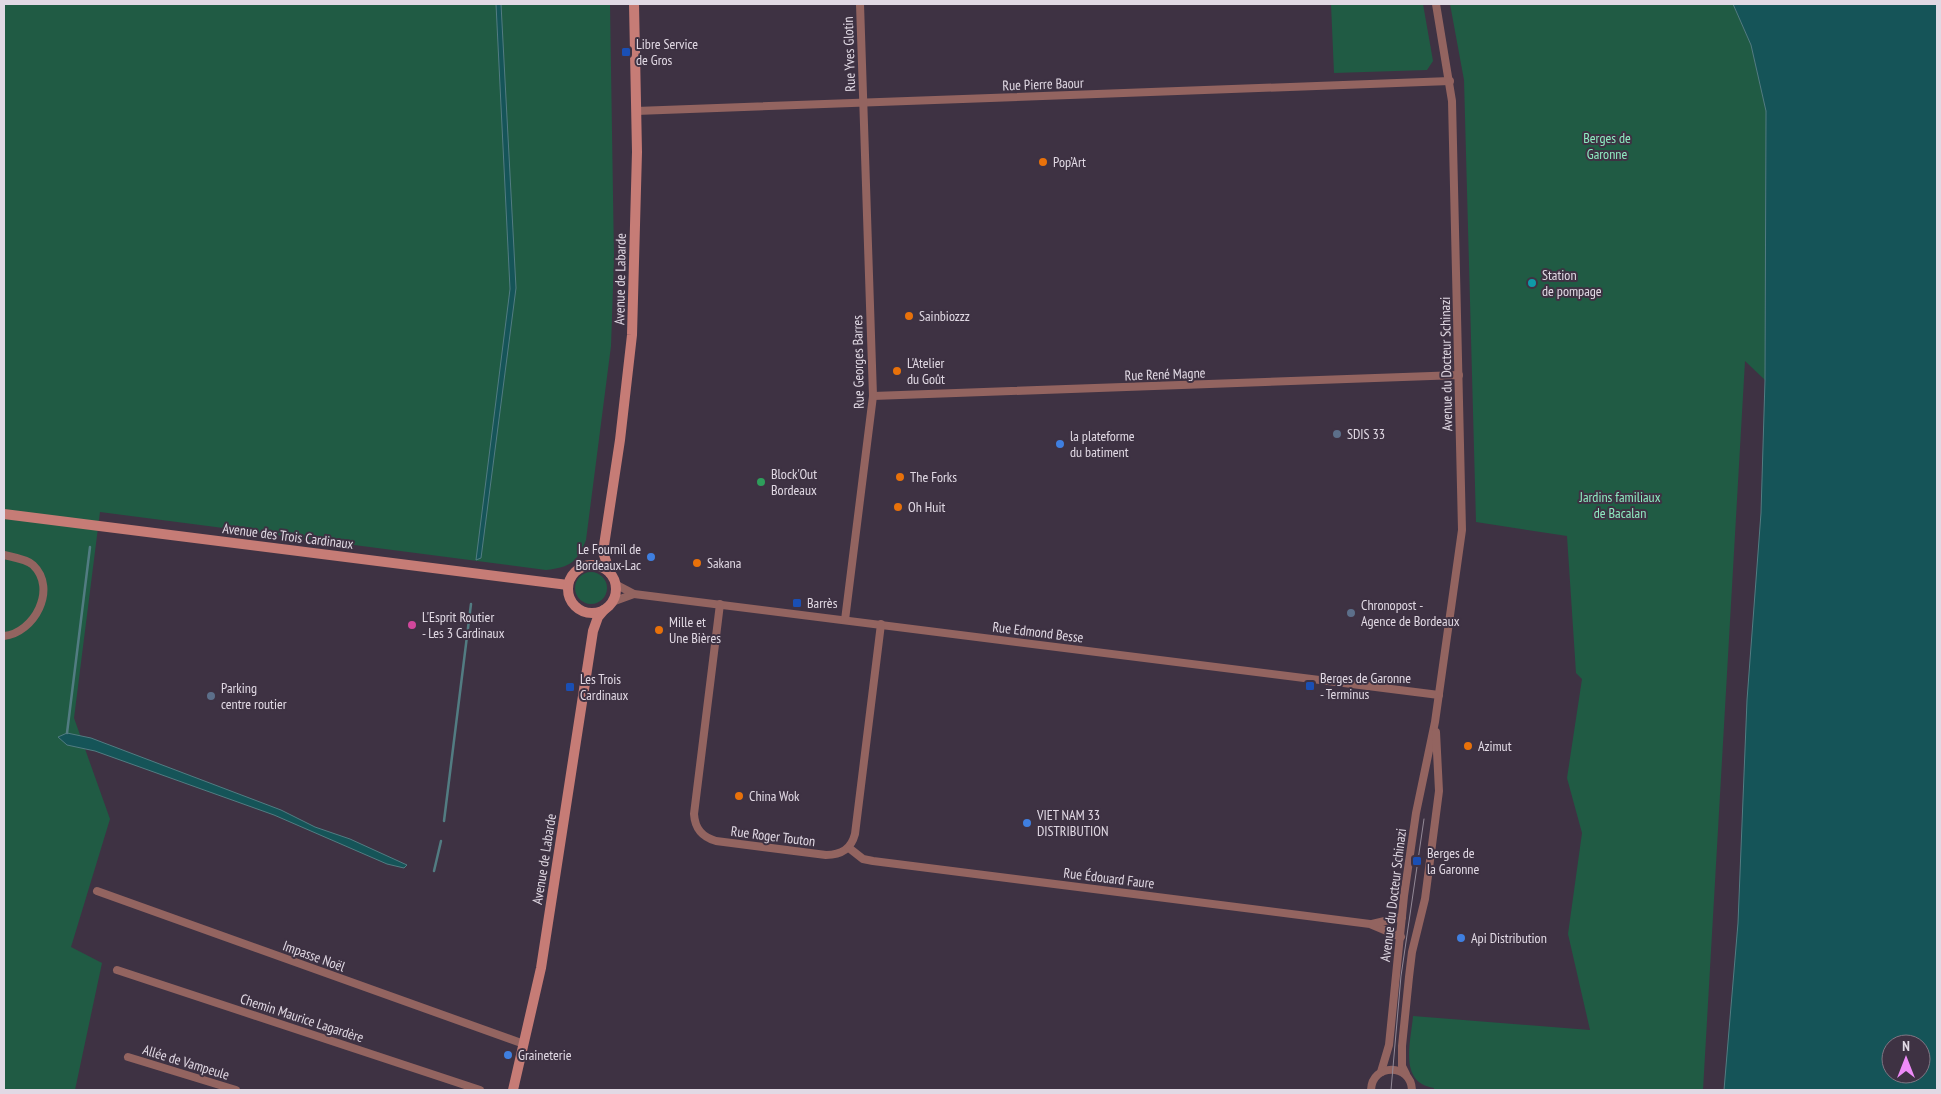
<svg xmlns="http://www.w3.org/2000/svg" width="1941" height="1094" font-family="'PT Sans Narrow',sans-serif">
<rect width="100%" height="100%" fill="#3e3243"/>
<g fill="#205b44">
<path d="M4,4h606l4,254 -3,88 -25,194c-9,22 -15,27 -40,30l-446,-58 -26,206 36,101 -39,128 31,16 -27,127h-71z"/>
<polygon points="1331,4 1423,4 1433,61 1427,70 1334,73"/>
<path d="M1450,4h283l18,41 15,66 -1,269 -20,-19 -42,729h-269v-2c-36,-5 -23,-46 -21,-72l177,14 -22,-96 14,-101 -15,-55 15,-99 -6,-6 -9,-137 -91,-14 -12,-442z"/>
<circle cx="591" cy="588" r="16"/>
</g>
<g fill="#155458" stroke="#527c82" fill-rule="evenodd">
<polygon points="496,4 501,4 516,288 481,558 476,560 510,289"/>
<path d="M1733,4h204v1086h-213l14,-167 9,-223 14,-187 4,-133 1,-269 -15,-66zM1891,1044h30v30h-30z"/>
<polygon points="67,733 91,738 281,810 315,827 350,839 407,865 404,868 387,864 274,815 95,751 67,745 58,737"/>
</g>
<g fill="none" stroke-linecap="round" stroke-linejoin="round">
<g stroke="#527c82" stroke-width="2.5">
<polyline points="67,733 90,547"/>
<polyline points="444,821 471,604"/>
<polyline points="434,871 441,841"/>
</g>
<g stroke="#936460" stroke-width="8">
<polyline points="636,111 1450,81"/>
<polyline points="873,396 1459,375"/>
<path d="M4,555c8,2 23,4 29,10 25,24 1,68 -29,71"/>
<polyline points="615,584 634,594 1439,695"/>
<polyline points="612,602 634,594"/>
<path d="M720,604l-26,210c1,15 8,23 22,27l110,14c16,0 25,-6 29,-21l26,-210"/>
<polyline points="845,620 873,396 860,4"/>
<polyline points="849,848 863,859 873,861 1370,924 1401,937"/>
<polyline points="97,891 524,1044"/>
<polyline points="1372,924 1402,917"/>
<polyline points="117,970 480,1090"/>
<polyline points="128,1057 236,1090"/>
<polyline points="1381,1072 1389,1045 1404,896 1416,813 1435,722 1462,530 1452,101 1436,4"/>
<polyline points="1406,1074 1402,1066 1402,1046 1409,977 1412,952 1425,899 1439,791 1436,732"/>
<path d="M1371,1090c1,-27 40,-27 41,0"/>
</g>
<g stroke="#c67c76" stroke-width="10">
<polyline points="4,514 568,585"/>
<circle cx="592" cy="589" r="24"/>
<polyline points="610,573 603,552 620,440 632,335 637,152 634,4"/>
<polyline points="513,1090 541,968 593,631 598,617 604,610"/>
</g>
<polyline stroke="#938997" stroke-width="1" points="1391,1090 1401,976 1424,819"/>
</g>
<g fill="#1a4fb4" stroke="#3e3243" stroke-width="2">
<rect x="621" y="47" width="10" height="10" rx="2.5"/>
<rect x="792" y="598" width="10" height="10" rx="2.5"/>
<rect x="1305" y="681" width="10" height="10" rx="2.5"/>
<rect x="565" y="682" width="10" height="10" rx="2.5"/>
<rect x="1412" y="856" width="10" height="10" rx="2.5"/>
</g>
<g fill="#e8710a" stroke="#3e3243" stroke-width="2">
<circle cx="1043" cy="162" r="5"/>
<circle cx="909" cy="316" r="5"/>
<circle cx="897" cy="371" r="5"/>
<circle cx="900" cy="477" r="5"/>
<circle cx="898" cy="507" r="5"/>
<circle cx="697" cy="563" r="5"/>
<circle cx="659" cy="630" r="5"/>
<circle cx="1468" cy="746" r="5"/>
<circle cx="739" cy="796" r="5"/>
</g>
<circle fill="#0f9aa8" stroke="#3e3243" stroke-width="2" cx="1532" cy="283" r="5"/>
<g fill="#5c6f8a" stroke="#3e3243" stroke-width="2">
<circle cx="1337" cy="434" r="5"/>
<circle cx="1351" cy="613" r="5"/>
<circle cx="211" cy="696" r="5"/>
</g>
<g fill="#3f7fe0" stroke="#3e3243" stroke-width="2">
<circle cx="1060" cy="444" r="5"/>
<circle cx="651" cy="557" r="5"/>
<circle cx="1027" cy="823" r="5"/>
<circle cx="1461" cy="938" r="5"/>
<circle cx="508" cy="1055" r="5"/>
</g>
<circle fill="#2e9e5b" stroke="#3e3243" stroke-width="2" cx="761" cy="482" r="5"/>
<circle fill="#d1479c" stroke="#3e3243" stroke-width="2" cx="412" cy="625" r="5"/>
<g text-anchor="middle" stroke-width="4" stroke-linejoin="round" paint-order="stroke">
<g font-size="14" fill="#e1d9e4" stroke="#3e3243" text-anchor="start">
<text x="636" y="49">Libre Service<tspan x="636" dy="16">de Gros</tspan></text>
<text x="1053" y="167">Pop’Art</text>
<text x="1542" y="280">Station<tspan x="1542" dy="16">de pompage</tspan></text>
<text x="919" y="321">Sainbiozzz</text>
<text x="907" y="368">L'Atelier<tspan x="907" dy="16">du Goût</tspan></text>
<text x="1347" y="439">SDIS 33</text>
<text x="1070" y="441">la plateforme<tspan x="1070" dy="16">du batiment</tspan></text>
<text x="771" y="479">Block'Out<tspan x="771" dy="16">Bordeaux</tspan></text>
<text x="910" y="482">The Forks</text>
<text x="908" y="512">Oh Huit</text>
<text x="641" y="554" text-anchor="end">Le Fournil de<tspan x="641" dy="16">Bordeaux-Lac</tspan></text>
<text x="707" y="568">Sakana</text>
<text x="807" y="608">Barrès</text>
<text x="1361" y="610">Chronopost -<tspan x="1361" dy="16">Agence de Bordeaux</tspan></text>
<text x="422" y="622">L'Esprit Routier<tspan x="422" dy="16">- Les 3 Cardinaux</tspan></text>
<text x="669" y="627">Mille et<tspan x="669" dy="16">Une Bières</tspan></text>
<text x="1320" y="683">Berges de Garonne<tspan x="1320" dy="16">- Terminus</tspan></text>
<text x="580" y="684">Les Trois<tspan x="580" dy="16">Cardinaux</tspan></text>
<text x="221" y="693">Parking<tspan x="221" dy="16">centre routier</tspan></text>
<text x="1478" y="751">Azimut</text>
<text x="749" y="801">China Wok</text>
<text x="1037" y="820">VIET NAM 33<tspan x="1037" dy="16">DISTRIBUTION</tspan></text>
<text x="1427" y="858">Berges de<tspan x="1427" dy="16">la Garonne</tspan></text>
<text x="1471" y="943">Api Distribution</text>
<text x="518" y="1060">Graineterie</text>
</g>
<g font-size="14" fill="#e1d9e4" stroke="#3e3243">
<text transform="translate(849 54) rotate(-92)" y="5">Rue Yves Glotin</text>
<text transform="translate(1043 84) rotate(-2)" y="5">Rue Pierre Baour</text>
<text transform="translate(620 279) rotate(-89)" y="5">Avenue de Labarde</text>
<text transform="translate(858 362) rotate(-91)" y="5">Rue Georges Barres</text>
<text transform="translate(1446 364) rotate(-91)" y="5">Avenue du Docteur Schinazi</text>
<text transform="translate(1165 374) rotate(-2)" y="5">Rue René Magne</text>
<text transform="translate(288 536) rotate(7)" y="5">Avenue des Trois Cardinaux</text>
<text transform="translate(1038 632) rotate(7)" y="5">Rue Edmond Besse</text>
<text transform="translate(773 836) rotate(7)" y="5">Rue Roger Touton</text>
<text transform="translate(544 859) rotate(-81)" y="5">Avenue de Labarde</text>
<text transform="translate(1109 878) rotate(7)" y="5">Rue Édouard Faure</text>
<text transform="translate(1393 895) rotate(-83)" y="5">Avenue du Docteur Schinazi</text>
<text transform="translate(314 956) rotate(20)" y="5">Impasse Noël</text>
<text transform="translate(302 1018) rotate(18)" y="5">Chemin Maurice Lagardère</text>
<text transform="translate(186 1062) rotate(17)" y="5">Allée de Vampeule</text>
</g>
<g font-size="14" fill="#8eebc1" stroke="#3e3243">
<text x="1607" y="143">Berges de<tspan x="1607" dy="16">Garonne</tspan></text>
<text x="1620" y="502">Jardins familiaux<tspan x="1620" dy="16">de Bacalan</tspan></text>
</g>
</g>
<rect width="1941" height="1094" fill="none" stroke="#e1d9e4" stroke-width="10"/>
<g transform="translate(1906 1059)"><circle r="24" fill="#3e3243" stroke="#7f7583"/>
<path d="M0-4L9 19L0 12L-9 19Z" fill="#ee8bf8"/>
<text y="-8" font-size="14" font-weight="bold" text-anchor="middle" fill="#e1d9e4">N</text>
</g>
</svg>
